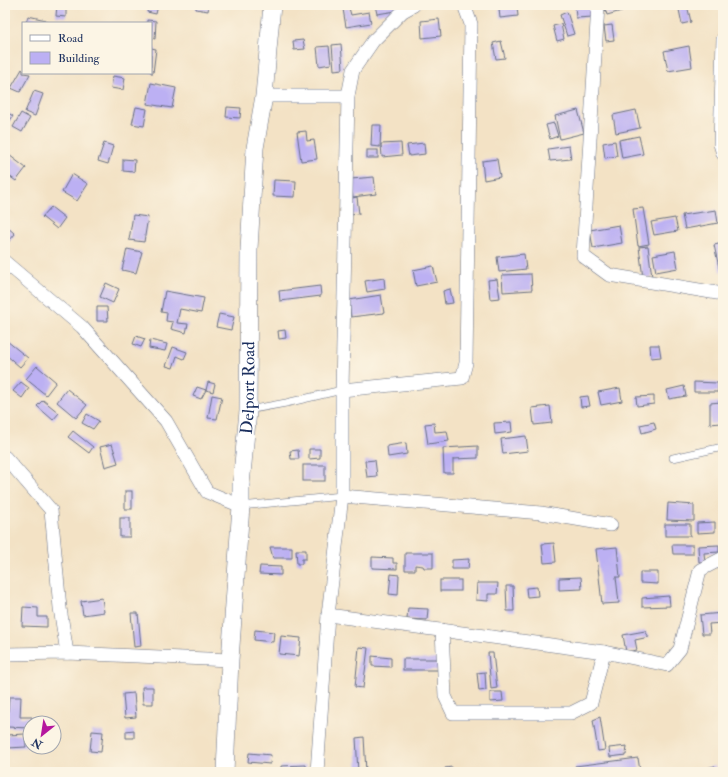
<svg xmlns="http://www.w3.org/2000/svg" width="728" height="777" font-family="'IM FELL Double Pica',serif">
<rect width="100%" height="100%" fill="#fcf5e5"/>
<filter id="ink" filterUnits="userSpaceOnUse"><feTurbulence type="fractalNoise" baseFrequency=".025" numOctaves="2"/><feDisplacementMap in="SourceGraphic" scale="8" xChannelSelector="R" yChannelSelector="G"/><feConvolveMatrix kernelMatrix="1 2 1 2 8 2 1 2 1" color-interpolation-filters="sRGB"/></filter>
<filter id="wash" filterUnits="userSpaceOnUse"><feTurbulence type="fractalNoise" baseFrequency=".012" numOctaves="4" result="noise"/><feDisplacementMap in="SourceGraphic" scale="16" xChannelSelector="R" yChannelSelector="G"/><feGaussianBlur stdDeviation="0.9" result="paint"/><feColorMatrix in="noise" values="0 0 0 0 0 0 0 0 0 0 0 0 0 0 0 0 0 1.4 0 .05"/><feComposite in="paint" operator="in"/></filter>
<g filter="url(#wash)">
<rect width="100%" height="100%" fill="#f3e2c5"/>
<g id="blocks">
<g fill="#bcb0f3">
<polygon points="57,5 66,5 66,17 56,16"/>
<polygon points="148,5 158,5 156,14 147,12"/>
<polygon points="196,5 209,5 208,11 196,9"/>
<polygon points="375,5 395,5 396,11 377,14"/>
<polygon points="575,5 591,5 593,17 576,18"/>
<polygon points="604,5 631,5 632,8 607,15"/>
<polygon points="678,5 687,5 691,22 682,24"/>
<polygon points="517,7 518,16 500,18 499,9"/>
<polygon points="349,8 351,15 369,12 371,23 346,27 343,9"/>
<polygon points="567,12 574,34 567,36 560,15"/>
<polygon points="28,16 46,20 46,23 26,23"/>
<polygon points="439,19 441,36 422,38 421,21"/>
<polygon points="147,20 156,21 155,39 151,38 151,23 147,23"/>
<polygon points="561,24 564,39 557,41 553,26"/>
<polygon points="612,25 614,40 606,41 604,26"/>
<polygon points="303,40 305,49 294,50 293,41"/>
<polygon points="501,41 505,58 496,59 493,43"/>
<polygon points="341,44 343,69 334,70 332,45"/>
<polygon points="329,46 331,64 319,66 317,47"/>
<polygon points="689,46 692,67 668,71 664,51"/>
<polygon points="151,48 156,49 153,73 151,73"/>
<polygon points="22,69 23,70 23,73 30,74 20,92 11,88"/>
<polygon points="113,76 125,78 123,90 111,88"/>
<polygon points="151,83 176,88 172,108 147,104"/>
<polygon points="34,91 43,94 35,116 25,112"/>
<polygon points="136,107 147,109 144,126 132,124"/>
<polygon points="227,107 241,108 240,118 226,117"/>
<polygon points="578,110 584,133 560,139 555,116"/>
<polygon points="636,110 640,128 616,133 613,115"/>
<polygon points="5,111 13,116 5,128"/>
<polygon points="21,113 30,118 22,132 13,127"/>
<polygon points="554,123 558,136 550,139 546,125"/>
<polygon points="372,125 381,125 380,147 371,146"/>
<polygon points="306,131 307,141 314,140 317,159 301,161 297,132"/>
<polygon points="639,136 643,154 622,158 619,140"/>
<polygon points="615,141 617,156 605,158 603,143"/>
<polygon points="104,143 113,146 108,164 98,161"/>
<polygon points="401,143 402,155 382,157 381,144"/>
<polygon points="424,143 425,154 409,156 407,145"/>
<polygon points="569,146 571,159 550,161 548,149"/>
<rect x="367" y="150" width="11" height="8"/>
<polygon points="9,155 26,168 16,181 5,173 5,161"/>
<polygon points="123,159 135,160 134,172 123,171"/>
<polygon points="497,159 500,177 484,180 482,161"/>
<polygon points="72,174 88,184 77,201 62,192"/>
<polygon points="374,177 376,194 353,197 351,179"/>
<polygon points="274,180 296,181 295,197 273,196"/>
<polygon points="357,197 359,214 350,215 348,199"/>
<polygon points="51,207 65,218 57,229 42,217"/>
<polygon points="643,208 649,244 638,246 633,209"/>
<polygon points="716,210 718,223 685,229 682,215"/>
<polygon points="133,215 148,217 144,242 129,240"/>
<polygon points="675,218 678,231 654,235 651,222"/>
<polygon points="5,225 15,234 5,246"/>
<polygon points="619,225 622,243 593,248 590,230"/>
<polygon points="723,243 723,271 720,272 714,245"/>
<polygon points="648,246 652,277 643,278 639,247"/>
<polygon points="127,249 142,252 136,273 122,270"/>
<polygon points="675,251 678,268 656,272 653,255"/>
<polygon points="524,254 526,269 499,272 497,257"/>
<polygon points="433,266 437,282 416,286 413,270"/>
<polygon points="531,274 532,290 503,292 502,275"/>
<polygon points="384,278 385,289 367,292 365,281"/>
<polygon points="497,279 500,298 490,299 488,280"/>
<polygon points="106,283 119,289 113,303 100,297"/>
<polygon points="320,286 321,296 280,301 279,291"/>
<polygon points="450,289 453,303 445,304 443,291"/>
<polygon points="165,291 204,298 201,313 180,309 177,323 188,324 186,333 171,329 173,322 166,321 167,313 161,312"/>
<polygon points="381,295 384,313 351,317 349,300"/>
<polygon points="97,307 107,307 108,321 97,321"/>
<polygon points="219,314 234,317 231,330 216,327"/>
<polygon points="285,330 286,338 279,339 278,331"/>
<polygon points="136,336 145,339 141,347 133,344"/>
<polygon points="150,340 167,344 165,351 149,348"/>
<polygon points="7,341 28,358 20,367 5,354 5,343"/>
<polygon points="650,345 659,345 661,357 651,358"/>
<polygon points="173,347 187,352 184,359 177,356 173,368 166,366"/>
<polygon points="37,366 56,382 46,395 26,379"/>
<polygon points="21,382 29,388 22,398 13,391"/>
<polygon points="208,382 215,384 213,392 206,390"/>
<polygon points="694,382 718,383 718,392 694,392"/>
<polygon points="684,386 686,396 669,399 667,390"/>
<polygon points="197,387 206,390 201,399 193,396"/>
<polygon points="620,388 622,401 601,405 598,392"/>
<polygon points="67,389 87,405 76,418 57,402"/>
<polygon points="212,395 222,397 217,419 208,418"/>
<polygon points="588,396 590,406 581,407 580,397"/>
<polygon points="654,396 654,404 637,406 636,397"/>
<polygon points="43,400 59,413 53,420 37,406"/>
<polygon points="721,402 721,423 710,424 710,403"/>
<polygon points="550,406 552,423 534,425 532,408"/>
<polygon points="87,414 99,421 93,429 82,423"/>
<polygon points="511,422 512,432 495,434 494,423"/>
<polygon points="654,422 656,429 642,433 640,425"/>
<polygon points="434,423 435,432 447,431 449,441 428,444 425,424"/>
<polygon points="73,431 93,447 89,453 68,437"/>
<polygon points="526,436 528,451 503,454 501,439"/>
<polygon points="406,443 407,454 388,457 387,446"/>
<polygon points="112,444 118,463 105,467 100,447"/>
<polygon points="478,446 478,458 453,459 453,473 444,473 443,448"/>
<polygon points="309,449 320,449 320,458 309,459"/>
<polygon points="298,450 299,459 291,459 290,451"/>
<polygon points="375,460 377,476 367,477 365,461"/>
<rect x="303" y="465" width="22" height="16"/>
<rect x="125" y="491" width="7" height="18"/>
<polygon points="668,503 694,505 694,521 667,520"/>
<rect x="120" y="518" width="10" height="19"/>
<polygon points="715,522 715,532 697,533 697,523"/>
<rect x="665" y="524" width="25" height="12"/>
<polygon points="554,543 556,562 544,563 542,544"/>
<polygon points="672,545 693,545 693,554 673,554"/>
<polygon points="719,545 719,552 704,553 705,562 699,562 698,546"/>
<polygon points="270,547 292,547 292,558 273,558"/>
<polygon points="617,547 620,577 616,577 619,603 602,604 596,549"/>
<polygon points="296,550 306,550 306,559 302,559 302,564 297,564"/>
<polygon points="405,553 433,553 433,568 424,568 423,566 415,565 415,570 405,570"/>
<polygon points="372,557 393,558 393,563 397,563 397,569 372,568"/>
<polygon points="469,559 468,569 452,569 452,560"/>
<polygon points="260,566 281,567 281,575 259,574"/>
<polygon points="640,572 658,572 658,584 640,583"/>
<polygon points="391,574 399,575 398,595 389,594"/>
<polygon points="581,577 582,589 559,590 559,578"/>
<rect x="440" y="580" width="21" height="11"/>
<polygon points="477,583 498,583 497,594 488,594 488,601 476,600"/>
<polygon points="506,586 513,586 514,611 507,611"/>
<polygon points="537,587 538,596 527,597 526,588"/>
<polygon points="669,596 670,606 642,607 642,598"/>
<polygon points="102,598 104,612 83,615 81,601"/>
<polygon points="23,607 38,608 38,617 47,617 47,627 22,626"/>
<polygon points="408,608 428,609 427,620 407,619"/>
<polygon points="131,613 138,613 141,646 134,647"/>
<polygon points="723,613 723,623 709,624 710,634 702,634 700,615"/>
<polygon points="255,630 274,632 273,642 254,640"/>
<polygon points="645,631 649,637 635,640 637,650 626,652 623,635"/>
<polygon points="281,636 301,638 299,656 279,654"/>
<polygon points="359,647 368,648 363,688 355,687"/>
<polygon points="488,653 493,653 497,688 491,689"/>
<polygon points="372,656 391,658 391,667 372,666"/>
<rect x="403" y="659" width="35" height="11"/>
<polygon points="485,672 486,690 479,691 477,673"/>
<polygon points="142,687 153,687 153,704 143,704"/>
<polygon points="490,692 502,692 503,701 490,702"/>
<polygon points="134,693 136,717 125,718 123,694"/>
<polygon points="9,697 21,697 20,717 32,717 30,728 7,727"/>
<polygon points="600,717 605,750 598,751 593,720"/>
<polygon points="134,730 134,738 126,738 126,731"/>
<polygon points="92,731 103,732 101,752 90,751"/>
<polygon points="25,734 26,747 8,748 7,735"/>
<polygon points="364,737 366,772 358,772 356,738"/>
<polygon points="627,746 626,755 610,757 609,748"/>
<polygon points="249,753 271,755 270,764 248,762"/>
<polygon points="638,758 640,771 632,772 576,772 575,766"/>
<polygon points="306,765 306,772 281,772 281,766"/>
<polygon points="715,766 716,772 707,772 706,768"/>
<polygon points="452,767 452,772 445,772 445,768"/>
</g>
</g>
</g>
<g filter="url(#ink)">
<use href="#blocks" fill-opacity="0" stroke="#676e82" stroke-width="1"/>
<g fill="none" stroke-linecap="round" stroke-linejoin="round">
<defs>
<g id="service">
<polyline points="248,410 286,403 342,390"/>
<polyline points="673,458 723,447"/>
<polyline points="241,506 342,496"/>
</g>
<g id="minor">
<polyline points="598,5 583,256 609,275 723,294"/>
<polyline points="723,39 720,144 723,154"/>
<polyline points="264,96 348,96"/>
<polyline points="5,262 82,327 166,421 207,492 241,506"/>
<polyline points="342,390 462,378 466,363 471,24 464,5"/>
<polyline points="5,457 51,510 60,608 67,653"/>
<polyline points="342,496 541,513 611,525"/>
<polyline points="328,615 604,652 667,665 680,649 700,570 723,558"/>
<polyline points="442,630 445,696 453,713 571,713 591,703 604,652"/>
<polyline points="5,654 67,653 230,660"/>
<polyline points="317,772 328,615 342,496 342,390 348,96 353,70 373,41 403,11 414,5"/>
</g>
<g id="tertiary">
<path id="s1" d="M225,772l5,-112 11,-154v-21l7,-74 1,-162 6,-101 9,-52 8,-91"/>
</g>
</defs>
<use href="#service" stroke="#676e82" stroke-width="8"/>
<use href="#minor" stroke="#676e82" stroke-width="14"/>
<use href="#tertiary" stroke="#676e82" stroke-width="18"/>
<use href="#service" stroke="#fff" stroke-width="7"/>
<use href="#minor" stroke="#fff" stroke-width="13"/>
<use href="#tertiary" stroke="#fff" stroke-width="17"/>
</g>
</g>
<g text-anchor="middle" stroke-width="3.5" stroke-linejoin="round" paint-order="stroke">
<g font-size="17" fill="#1b2f5e" stroke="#fcf5e5">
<text dy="6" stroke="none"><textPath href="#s1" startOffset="385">Delport Road</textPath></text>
</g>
</g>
<rect width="728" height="777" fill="none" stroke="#fcf5e5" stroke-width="20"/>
<rect x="22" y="22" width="130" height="52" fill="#fcf5e5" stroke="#a2a6af"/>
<rect x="30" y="35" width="20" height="6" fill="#ffffff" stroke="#a2a6af"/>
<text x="58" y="42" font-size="12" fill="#1b2f5e">Road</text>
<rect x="30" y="52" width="20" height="12" fill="#bcb0f3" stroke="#a2a6af"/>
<text x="58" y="62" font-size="12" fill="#1b2f5e">Building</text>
<g transform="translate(42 735) rotate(210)"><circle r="19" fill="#fcf5e5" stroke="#a2a6af"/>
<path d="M0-3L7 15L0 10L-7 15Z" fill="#b5179e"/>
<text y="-6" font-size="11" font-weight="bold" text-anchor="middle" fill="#1b2f5e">N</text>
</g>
</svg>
